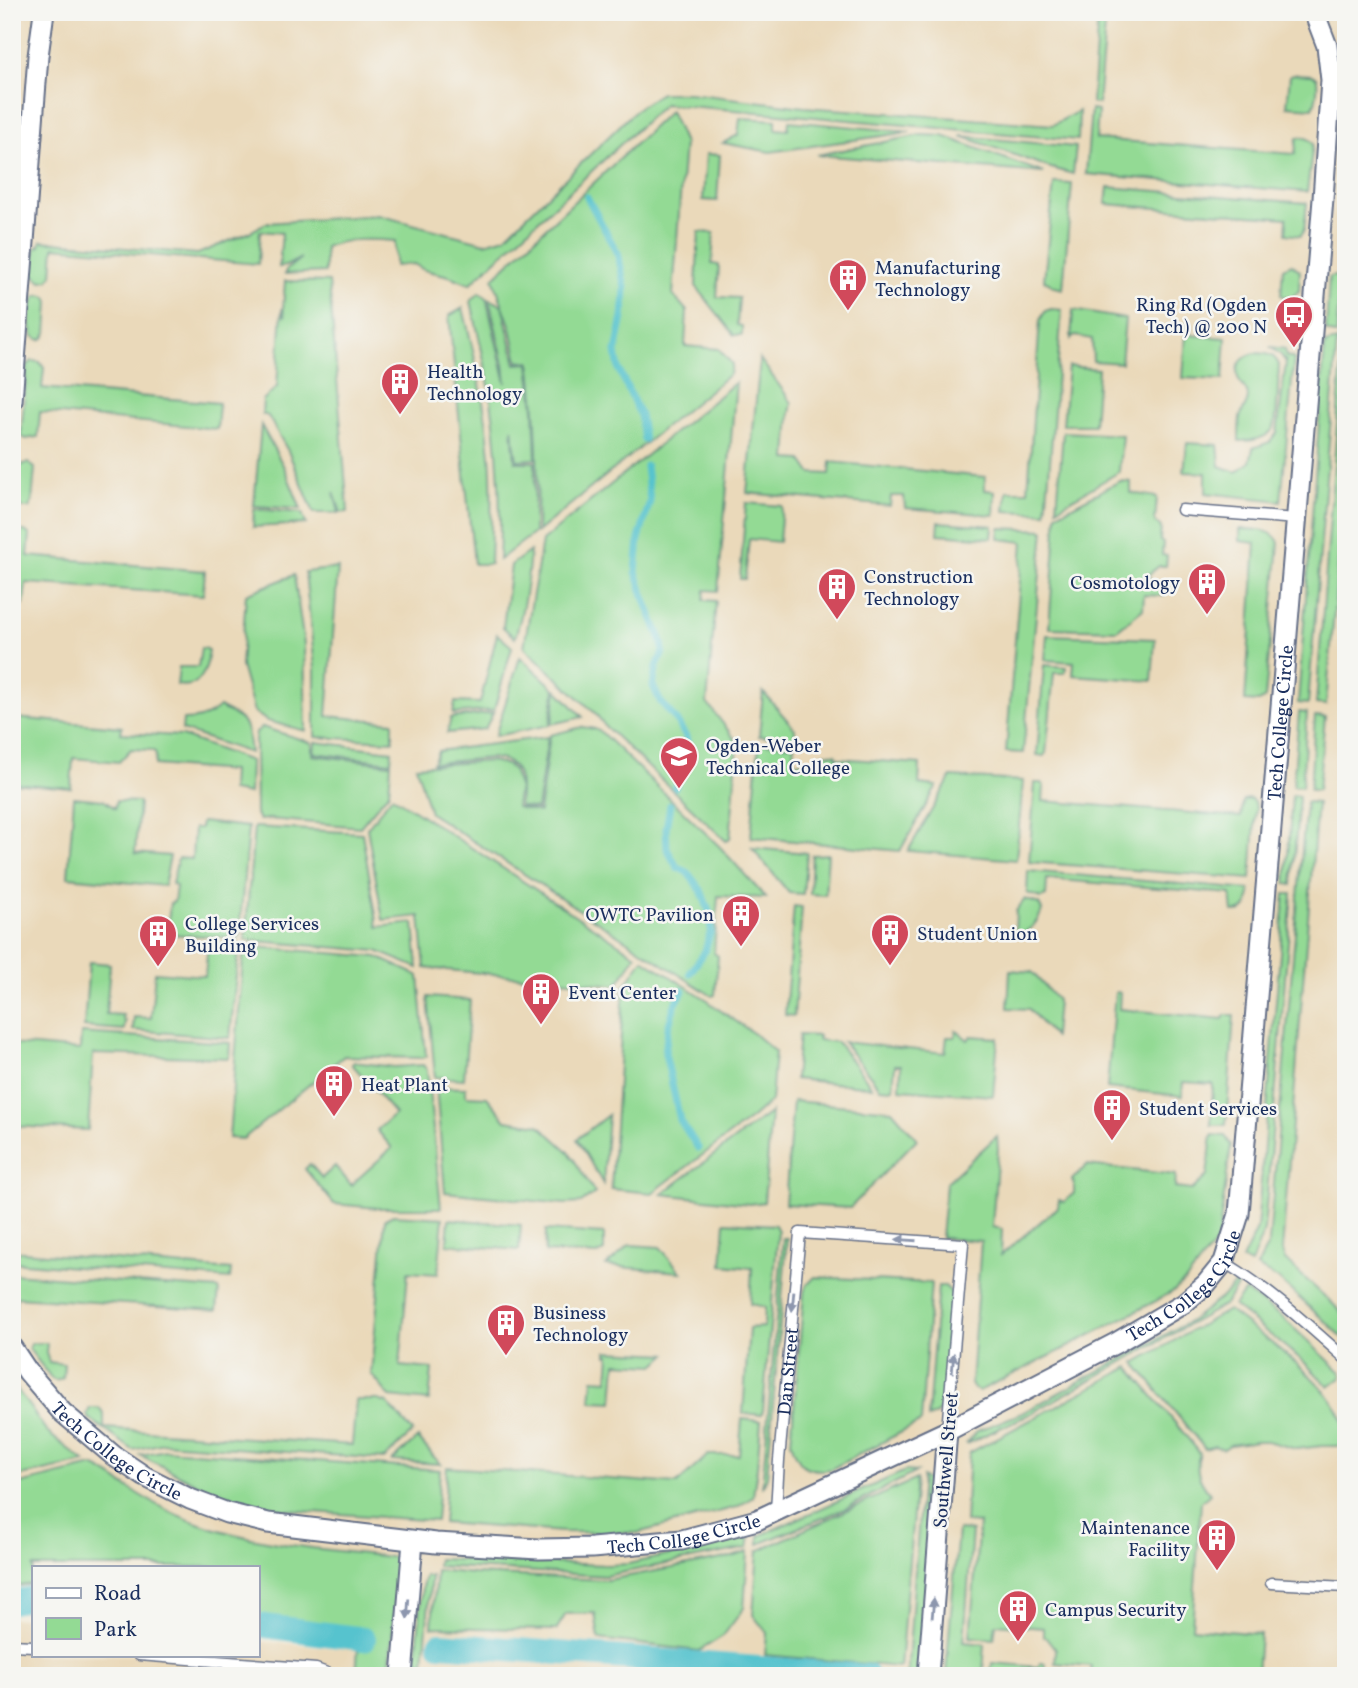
<svg xmlns="http://www.w3.org/2000/svg" width="1358" height="1688" font-family="Vollkorn,serif">
<rect width="100%" height="100%" fill="#f6f6f2"/>
<filter id="ink" filterUnits="userSpaceOnUse"><feTurbulence type="fractalNoise" baseFrequency=".0143" numOctaves="2"/><feDisplacementMap in="SourceGraphic" scale="14" xChannelSelector="R" yChannelSelector="G"/><feConvolveMatrix kernelMatrix="1 2 1 2 8 2 1 2 1" color-interpolation-filters="sRGB"/></filter>
<filter id="wash" filterUnits="userSpaceOnUse"><feTurbulence type="fractalNoise" baseFrequency=".00686" numOctaves="4" result="noise"/><feDisplacementMap in="SourceGraphic" scale="28" xChannelSelector="R" yChannelSelector="G"/><feGaussianBlur stdDeviation="1.57" result="paint"/><feColorMatrix in="noise" values="0 0 0 0 0 0 0 0 0 0 0 0 0 0 0 0 0 1.4 0 .05"/><feComposite in="paint" operator="in"/></filter>
<g filter="url(#wash)">
<rect width="100%" height="100%" fill="#f2e9d6"/>
<g fill="#ead9ba">
<polygon points="12,12 1346,12 1346,1676 362,1676 366,1606 257,1567 12,1568"/>
<polygon points="12,1618 33,1620 33,1655 257,1655 257,1641 358,1650 356,1676 12,1676"/>
</g>
<g fill="#93da94" stroke="#578479" stroke-width="2">
<polygon points="1098,15 1106,15 1098,104 1092,103"/>
<path d="M1295,74l17,1 5,3c1,10 0,21 -4,30l-26,-2 3,-31z"/>
<path d="M661,93h28l115,14 249,18 26,-14 -1,29 -414,-36 -194,180 -21,-8 -25,-6 -10,-6 -19,2v-25c-24,-2 -47,-3 -70,6v25l-40,2 1,-4 15,-12 -15,8 -7,1 3,-34 -22,-2 -2,33 -204,-17 -2,28 -4,5 -7,1 -7,-6 1,-27 5,-2 1,-5 157,13 50,-21 18,-10 112,-8 107,28 20,-6 134,-130z"/>
<path d="M1091,110l7,1 -2,28 199,15 2,-16 4,-1c6,1 9,2 12,7l-6,48 -221,-18z"/>
<path d="M670,111l14,32 -11,152 14,16 -2,35 34,3 13,15 -2,10 -193,158c1,-57 1,-114 -7,-171l-12,1 -7,-34 -18,-50z"/>
<polygon points="740,118 776,120 776,129 788,130 789,121 910,132 770,152 723,143 738,135"/>
<polygon points="921,135 943,136 1044,173 817,155"/>
<polygon points="961,136 1076,147 1073,174 1051,168"/>
<polygon points="706,154 720,155 717,201 703,200"/>
<polygon points="1054,183 1072,184 1063,289 1055,287 1044,280"/>
<polygon points="1108,187 1307,203 1304,230 1300,236 1286,234 1287,218 1106,204"/>
<polygon points="699,232 714,233 712,264 719,265 717,297 739,298 737,325 742,326 742,335 734,335 696,286"/>
<polygon points="1292,264 1300,271 1299,291 1291,298 1285,297 1281,295 1283,268"/>
<polygon points="1341,275 1336,335 1326,331 1329,277"/>
<polygon points="285,281 329,282 348,512 341,513 334,492 339,513 314,513 288,451 268,416 262,414 263,400 277,387 282,311 285,317 283,309"/>
<path d="M479,293l7,4 20,86 -2,-19 -15,-65 13,6 14,59 13,-1 5,46 2,50 -19,1 -5,-32 3,34h20l-1,71 -35,27c3,-58 -1,-116 -10,-174 -5,-28 -12,-57 -18,-85z"/>
<path d="M41,295l6,2 2,5 -2,31 -3,5 -4,2 -7,-4c-4,-13 -3,-27 2,-39z"/>
<path d="M463,308c12,48 23,98 27,148 3,36 1,72 0,108h-16l-25,-248z"/>
<polygon points="1051,309 1062,310 1046,513 1005,511 1007,491 1028,491 1040,320 1045,311"/>
<polygon points="1073,310 1125,319 1121,363 1093,361 1092,339 1075,336 1071,339"/>
<polygon points="1187,321 1191,323 1191,335 1226,338 1223,380 1183,378"/>
<polygon points="1337,341 1308,704 1298,703 1325,344"/>
<polygon points="1343,343 1346,344 1346,474 1326,705 1316,704"/>
<polygon points="1270,347 1285,349 1286,356 1294,359 1281,501 1206,493 1206,473 1184,472 1187,443 1218,445 1220,466 1236,472 1250,462 1253,448 1270,442 1277,433 1286,362 1280,354"/>
<path d="M1255,353c11,1 19,0 24,12 -1,14 -1,51 -5,62 -6,12 -24,14 -35,14 0,-7 0,-15 1,-23 1,-7 8,-13 8,-21 0,-8 -8,-12 -10,-19 -4,-13 6,-22 17,-25z"/>
<polygon points="760,359 792,403 790,413 787,459 802,460 811,473 830,474 831,462 985,477 985,490 995,491 994,515 905,508 904,496 891,496 890,506 747,493"/>
<polygon points="32,361 40,362 44,368 42,388 219,403 217,429 40,412 38,437 26,439 21,436 27,366"/>
<polygon points="1068,366 1098,369 1094,425 1063,425"/>
<polygon points="736,382 718,591 705,590 704,600 716,601 707,703 738,743 730,839 726,841 605,726 596,714 524,647 542,541"/>
<polygon points="261,425 284,467 301,509 254,506"/>
<polygon points="1063,432 1122,435 1119,472 1057,508"/>
<path d="M28,463l7,5 -3,34 -3,6h-7l-5,-4c-2,-8 -2,-27 2,-35 2,-5 4,-5 9,-6z"/>
<polygon points="1120,481 1131,482 1131,493 1157,497 1155,522 1161,527 1160,541 1163,543 1162,555 1167,556 1166,566 1159,566 1148,575 1157,588 1165,588 1164,596 1144,595 1143,609 1117,630 1049,628 1057,514"/>
<polygon points="746,503 782,506 779,542 749,539 745,579 740,579"/>
<polygon points="254,509 302,513 306,524 253,527"/>
<polygon points="939,522 993,526 992,538 938,534"/>
<polygon points="1000,528 1044,530 1023,753 1006,752 1023,542 999,539"/>
<path d="M1240,529c14,1 34,-1 39,14l-14,155 -6,4 -14,-1 11,-158 -16,-2z"/>
<polygon points="18,531 25,531 30,535 28,556 205,571 203,595 26,583 24,604 12,604 12,539 13,535"/>
<path d="M530,551c-2,30 -6,58 -15,87l-12,-11 8,-62z"/>
<polygon points="338,568 327,716 393,722 393,741 315,737 315,669 305,572"/>
<polygon points="294,575 304,644 306,731 267,721 254,712 241,666 246,594"/>
<polygon points="497,634 512,647 494,710 453,714 455,702 480,703"/>
<polygon points="1047,635 1155,639 1152,681 1073,675 1074,662 1045,660"/>
<path d="M201,648l6,1 1,2c0,19 -8,39 -31,34l2,-18h19z"/>
<polygon points="520,657 555,689 550,725 495,736"/>
<polygon points="1044,665 1066,667 1065,673 1054,673 1046,753 1044,756 1037,755"/>
<polygon points="557,690 583,717 552,724"/>
<polygon points="763,692 795,729 795,738 759,736"/>
<polygon points="12,699 15,705 15,718 122,727 121,733 182,736 250,761 249,794 231,791 232,771 155,765 156,756 155,752 151,750 131,749 119,762 73,758 71,788 12,783"/>
<path d="M219,707c29,15 27,13 31,46l-68,-23 1,-10c14,0 26,-3 36,-13z"/>
<polygon points="1299,712 1307,713 1302,787 1293,786"/>
<polygon points="493,713 485,729 447,733 451,718"/>
<polygon points="1315,716 1325,717 1318,790 1310,790"/>
<polygon points="262,727 312,743 312,755 391,764 389,792 360,827 269,819 259,820 256,814 255,739 256,732"/>
<polygon points="582,727 595,729 602,733 720,847 766,898 718,896 714,953 718,956 715,995 712,996 430,813 416,766 491,761 507,765 513,770 519,786 516,807 539,812 550,735"/>
<path d="M548,737l-11,72 -18,-3c3,-25 2,-47 -29,-48l-57,5 5,-12z"/>
<polygon points="315,742 392,751 391,762 314,753"/>
<polygon points="759,743 794,745 793,762 821,763 823,753 836,754 837,758 920,764 919,784 937,786 900,851 751,837"/>
<polygon points="951,777 1023,781 1016,860 908,851"/>
<polygon points="1035,783 1041,783 1044,786 1043,801 1241,817 1243,802 1244,800 1250,799 1254,802 1256,808 1251,879 1029,862"/>
<polygon points="1292,795 1299,796 1292,885 1286,884"/>
<polygon points="392,796 636,955 617,985 425,968 420,916 383,920 367,828"/>
<polygon points="74,797 103,800 115,808 116,801 139,802 135,853 170,856 164,886 68,877"/>
<polygon points="1306,802 1317,803 1282,1251 1285,1260 1346,1316 1346,1340 1278,1279 1257,1267 1269,1243"/>
<polygon points="201,822 248,827 239,938 167,934 170,903 174,902 176,886 172,884 178,858 192,859 194,828 200,828"/>
<polygon points="254,827 362,833 378,927 414,923 418,968 377,951 245,940"/>
<polygon points="752,848 807,853 803,894 789,893"/>
<polygon points="828,854 825,895 810,894 812,855"/>
<path d="M1028,871l222,19c0,12 -3,23 -17,22l-2,-18 -184,-15 -1,17 -5,2 -14,-5z"/>
<polygon points="1285,894 1292,894 1264,1230 1251,1264 1242,1260 1257,1229"/>
<path d="M1025,899l14,5 3,6c-4,12 -10,18 -21,25l-6,-2 1,-22z"/>
<polygon points="794,906 802,907 794,1016 785,1015"/>
<polygon points="208,943 239,945 230,1038 133,1030 134,1017 151,1018 155,972 205,976"/>
<polygon points="244,946 377,957 419,976 426,1056 422,1058 344,1056 243,1139 229,1138"/>
<polygon points="643,959 709,1001 711,1004 753,1033 775,1052 771,1101 753,1117 652,1193 611,1189 624,987"/>
<polygon points="89,962 110,964 106,1014 123,1015 123,1020 125,1020 124,1030 84,1027"/>
<polygon points="1010,970 1032,972 1057,1000 1054,1037 1029,1009 1008,1008"/>
<polygon points="1117,992 1120,993 1119,1009 1223,1019 1225,1015 1234,1015 1226,1125 1211,1125 1213,1084 1183,1082 1182,1096 1107,1088 1115,993"/>
<polygon points="428,997 470,1000 464,1079 435,1077"/>
<polygon points="956,1030 968,1040 971,1036 998,1038 993,1096 900,1089 901,1065 895,1065 893,1089 880,1088 843,1042 945,1053 947,1037 955,1037"/>
<polygon points="81,1033 230,1043 229,1058 93,1054 88,1130 12,1126 12,1044 80,1050"/>
<polygon points="799,1035 819,1036 818,1040 837,1042 872,1087 795,1079"/>
<polygon points="354,1062 394,1067 423,1065 427,1070 441,1208 378,1208 334,1204 305,1169 310,1164 322,1178 335,1166 351,1185 392,1148 377,1130 395,1114 352,1064"/>
<polygon points="436,1087 466,1088 466,1096 487,1097 506,1120 539,1125 569,1152 595,1193 581,1203 565,1204 445,1192"/>
<polygon points="793,1101 892,1110 917,1139 850,1208 785,1204"/>
<polygon points="771,1112 764,1202 749,1204 662,1194"/>
<polygon points="608,1115 603,1184 577,1139"/>
<polygon points="1212,1135 1225,1136 1231,1145 1218,1240 1187,1279 1174,1291 1154,1302 1048,1357 979,1391 974,1389 971,1384 981,1241 941,1238 946,1183 997,1136 998,1149 992,1227 1002,1229 1001,1255 1058,1207 1059,1200 1064,1202 1074,1193 1074,1184 1072,1180 1087,1165 1176,1175 1175,1188 1192,1190 1207,1176"/>
<polygon points="393,1215 443,1218 438,1274 408,1272 400,1366 432,1369 429,1401 390,1397 371,1374 385,1219"/>
<polygon points="449,1219 521,1225 519,1250 447,1244"/>
<polygon points="725,1222 775,1225 778,1231 763,1411 761,1415 743,1413 749,1328 764,1327 765,1307 750,1304 752,1268 722,1265"/>
<polygon points="546,1230 604,1234 604,1251 597,1255 545,1252"/>
<polygon points="783,1238 787,1238 767,1477 762,1488"/>
<polygon points="630,1245 660,1247 681,1272 606,1266"/>
<polygon points="12,1251 231,1270 230,1279 12,1262"/>
<polygon points="12,1274 219,1289 217,1310 16,1297 15,1310 12,1314"/>
<path d="M815,1277l116,6 -10,139 -90,47c-25,4 -33,-4 -40,-27l13,-150 3,-7z"/>
<polygon points="1235,1284 1238,1286 1224,1305 1028,1415 966,1444 977,1431 1022,1413 1189,1322 1221,1298"/>
<path d="M938,1286h7l8,8 -7,104c-4,10 -7,17 -18,20z"/>
<polygon points="1245,1291 1282,1317 1341,1372 1342,1377 1329,1387 1303,1361 1234,1306"/>
<path d="M1228,1310c33,26 92,65 111,102 5,8 7,21 7,31l-8,3h-16l-26,3 -29,-8h-10l-27,4 -6,4 -10,-3 -9,3 -70,-86z"/>
<polygon points="32,1343 47,1343 46,1353 49,1362 64,1364 63,1378 56,1381 52,1379 29,1349 30,1345"/>
<polygon points="607,1351 667,1354 655,1365 616,1363 613,1402 591,1401 593,1379 608,1380 610,1355 607,1355"/>
<path d="M1129,1367l71,86c-6,16 -1,28 10,41l-9,8 -9,126 68,6 -3,42h-166v-10l-36,-3 1,-13 -10,-13h-3v-9l-47,-4 -2,15 -24,-2 9,-114 -14,-1 4,-69z"/>
<polygon points="12,1382 48,1433 85,1462 12,1478"/>
<polygon points="356,1400 378,1400 387,1403 413,1432 384,1459 164,1443 133,1450 88,1418 87,1414 90,1408 99,1408 104,1413 104,1428 352,1445"/>
<polygon points="742,1419 761,1421 757,1468 753,1497 737,1507 637,1533 563,1532 443,1523 447,1467 677,1484 708,1455 739,1455"/>
<polygon points="418,1438 440,1464 392,1461"/>
<polygon points="166,1450 440,1470 436,1521 273,1509 209,1490 140,1455"/>
<path d="M93,1466c14,6 25,15 37,23 19,12 41,24 62,32 66,25 138,28 207,37l-10,118h-33l3,-43 -102,-16v-50h-224v17l-21,3v-101z"/>
<polygon points="905,1471 916,1472 847,1508 759,1544 759,1536"/>
<polygon points="922,1477 931,1482 936,1492 923,1676 907,1676"/>
<polygon points="916,1479 900,1667 765,1655 767,1633 753,1615 758,1551"/>
<polygon points="958,1530 972,1531 964,1642 985,1644 983,1674 946,1672"/>
<polygon points="750,1537 748,1548 605,1576 437,1566 438,1559 608,1565 628,1564"/>
<polygon points="748,1552 744,1608 723,1636 699,1651 599,1639 595,1613 566,1614 556,1630 432,1627 436,1570 474,1574 607,1580 732,1557"/>
<polygon points="425,1576 431,1576 423,1676 415,1676 422,1587"/>
<polygon points="992,1663 1039,1667 1040,1663 1045,1663 1044,1672 1041,1676 990,1676"/>
</g>
<g fill="none" stroke-linecap="round" stroke-linejoin="round">
<g stroke="#57c3ce" stroke-width="7">
<polyline points="587,197 618,254 625,288 623,317 616,352 619,370 640,415 644,440"/>
<polyline points="646,466 650,501 639,539 636,572 647,605 662,642 663,652 656,669 653,686 660,701 676,720 686,737 689,750 687,767 675,787"/>
<polyline points="670,805 666,828 667,849 677,867 687,872 701,890 710,914 711,930 705,951 690,973"/>
<polyline points="683,991 674,1007 668,1028 665,1053 680,1120 698,1148"/>
</g>
<g stroke="#57c3ce" stroke-width="24">
<polyline points="12,1602 33,1598"/>
<polyline points="257,1625 364,1639"/>
<polyline points="440,1644 867,1676"/>
</g>
</g>
</g>
<g filter="url(#ink)">
<g fill="none" stroke-linecap="round" stroke-linejoin="round">
<defs>
<g id="lane">
<polyline points="1329,66 1346,67"/>
<polyline points="1182,510 1296,519"/>
<path d="M1224,1262c45,27 84,63 122,97"/>
<path id="s1" d="M776,1511l3,-51 21,-227 163,11 -16,187"/>
<polyline points="1271,1583 1346,1587"/>
<polyline points="12,1645 33,1646"/>
<polyline points="139,1655 316,1669 335,1676"/>
</g>
<g id="street">
<polyline points="12,401 38,56 44,12"/>
<path id="s2" d="M12,1348l16,24 34,40 52,44 30,20 46,23 37,14 41,10 168,20 103,6 53,-1 90,-8 75,-20 19,-9 171,-80 169,-88 68,-40 22,-19 18,-22 15,-48 84,-1015 8,-119 -4,-34 -13,-34"/>
<polyline points="402,1676 413,1541"/>
<polyline points="928,1676 947,1431"/>
</g>
</defs>
<use href="#lane" stroke="#667088" stroke-width="13"/>
<use href="#street" stroke="#667088" stroke-width="23"/>
<use href="#lane" stroke="#fff" stroke-width="10"/>
<use href="#street" stroke="#fff" stroke-width="19"/>
</g>
<defs><path id="oneway-solid" d="M-6-.8H1V-3.2L6.5 0L1 3.2V.8H-6Z" transform="scale(1.75)"/></defs>
<g fill="#8d97ae">
<use href="#oneway-solid" transform="translate(906 1240) rotate(-176)"/>
<use href="#oneway-solid" transform="translate(793 1301) rotate(95)"/>
<use href="#oneway-solid" transform="translate(953 1363) rotate(-85)"/>
<use href="#oneway-solid" transform="translate(933 1608) rotate(-85)"/>
<use href="#oneway-solid" transform="translate(408 1609) rotate(94)"/>
</g>
</g>
<defs>
<symbol id="building-pin" viewBox="-11 -11 22 30"><path d="M0 17L-7.5 6A9.5 9.5 0 1 1 7.5 6Z" fill="#d1495b" stroke="#f6f6f2"/><path d="M-4-6H4V6H1V3H-1V6H-4ZM-2.5-4.3h1.7v1.8h-1.7ZM.8-4.3h1.7v1.8H.8ZM-2.5-1h1.7V.8h-1.7ZM.8-1h1.7V.8H.8Z" fill="#fff"/></symbol>
<symbol id="bus-pin" viewBox="-11 -11 22 30"><path d="M0 17L-7.5 6A9.5 9.5 0 1 1 7.5 6Z" fill="#d1495b" stroke="#f6f6f2"/><path d="M-5-6H5V4H4V6H2V4H-2V6H-4V4H-5ZM-3.5-4V0h7V-4ZM-3.5 1.2v1.5H-2V1.2ZM2 1.2v1.5H3.5V1.2Z" fill="#fff"/></symbol>
<symbol id="university-pin" viewBox="-11 -11 22 30"><path d="M0 17L-7.5 6A9.5 9.5 0 1 1 7.5 6Z" fill="#d1495b" stroke="#f6f6f2"/><path d="M0-5L7-2L0 1L-7-2ZM-4 1L0 2.5L4 1V4Q0 6-4 4Z" fill="#fff"/></symbol>
</defs>
<g fill-rule="evenodd">
<use href="#building-pin" x="826" y="256" width="44" height="60"/>
<use href="#bus-pin" x="1272" y="293" width="44" height="60"/>
<use href="#building-pin" x="378" y="360" width="44" height="60"/>
<use href="#building-pin" x="1185" y="560" width="44" height="60"/>
<use href="#building-pin" x="815" y="565" width="44" height="60"/>
<use href="#university-pin" x="657" y="734" width="44" height="60"/>
<use href="#building-pin" x="719" y="892" width="44" height="60"/>
<use href="#building-pin" x="868" y="911" width="44" height="60"/>
<use href="#building-pin" x="136" y="912" width="44" height="60"/>
<use href="#building-pin" x="519" y="970" width="44" height="60"/>
<use href="#building-pin" x="312" y="1062" width="44" height="60"/>
<use href="#building-pin" x="1090" y="1086" width="44" height="60"/>
<use href="#building-pin" x="484" y="1301" width="44" height="60"/>
<use href="#building-pin" x="1195" y="1516" width="44" height="60"/>
<use href="#building-pin" x="996" y="1587" width="44" height="60"/>
</g>
<g text-anchor="middle" stroke-width="5" stroke-linejoin="round" paint-order="stroke">
<g font-size="19" fill="#1b2f5e" stroke="#f6f6f2" text-anchor="start">
<text x="875" y="274">Manufacturing<tspan x="875" dy="22">Technology</tspan></text>
<text x="1267" y="311" text-anchor="end">Ring Rd (Ogden<tspan x="1267" dy="22">Tech) @ 200 N</tspan></text>
<text x="427" y="378">Health<tspan x="427" dy="22">Technology</tspan></text>
<text x="864" y="583">Construction<tspan x="864" dy="22">Technology</tspan></text>
<text x="1180" y="589" text-anchor="end">Cosmotology</text>
<text x="706" y="752">Ogden-Weber<tspan x="706" dy="22">Technical College</tspan></text>
<text x="714" y="921" text-anchor="end">OWTC Pavilion</text>
<text x="185" y="930">College Services<tspan x="185" dy="22">Building</tspan></text>
<text x="917" y="940">Student Union</text>
<text x="568" y="999">Event Center</text>
<text x="361" y="1091">Heat Plant</text>
<text x="1139" y="1115">Student Services</text>
<text x="533" y="1319">Business<tspan x="533" dy="22">Technology</tspan></text>
<text x="1190" y="1534" text-anchor="end">Maintenance<tspan x="1190" dy="22">Facility</tspan></text>
<text x="1045" y="1616">Campus Security</text>
</g>
<g font-size="19" fill="#1b2f5e" stroke="#f6f6f2">
<text dy="7" stroke="none"><textPath href="#s2" startOffset="1892">Tech College Circle</textPath></text>
<text dy="7" stroke="none"><textPath href="#s2" startOffset="1304">Tech College Circle</textPath></text>
<text dy="7" stroke="none"><textPath href="#s1" startOffset="140">Dan Street</textPath></text>
<text dy="7" stroke="none"><textPath href="#s2" startOffset="149">Tech College Circle</textPath></text>
<text transform="translate(945 1460) rotate(-85)" y="7">Southwell Street</text>
<text dy="7" stroke="none"><textPath href="#s2" startOffset="737">Tech College Circle</textPath></text>
</g>
</g>
<rect width="1358" height="1688" fill="none" stroke="#f6f6f2" stroke-width="42"/>
<rect x="32" y="1566" width="228" height="91" fill="#f6f6f2" stroke="#9ea6b7" stroke-width="2"/>
<rect x="46" y="1588" width="35" height="10" fill="#ffffff" stroke="#9ea6b7" stroke-width="2"/>
<text x="94" y="1600" font-size="21" fill="#1b2f5e">Road</text>
<rect x="46" y="1618" width="35" height="21" fill="#93da94" stroke="#9ea6b7" stroke-width="2"/>
<text x="94" y="1636" font-size="21" fill="#1b2f5e">Park</text>
</svg>
